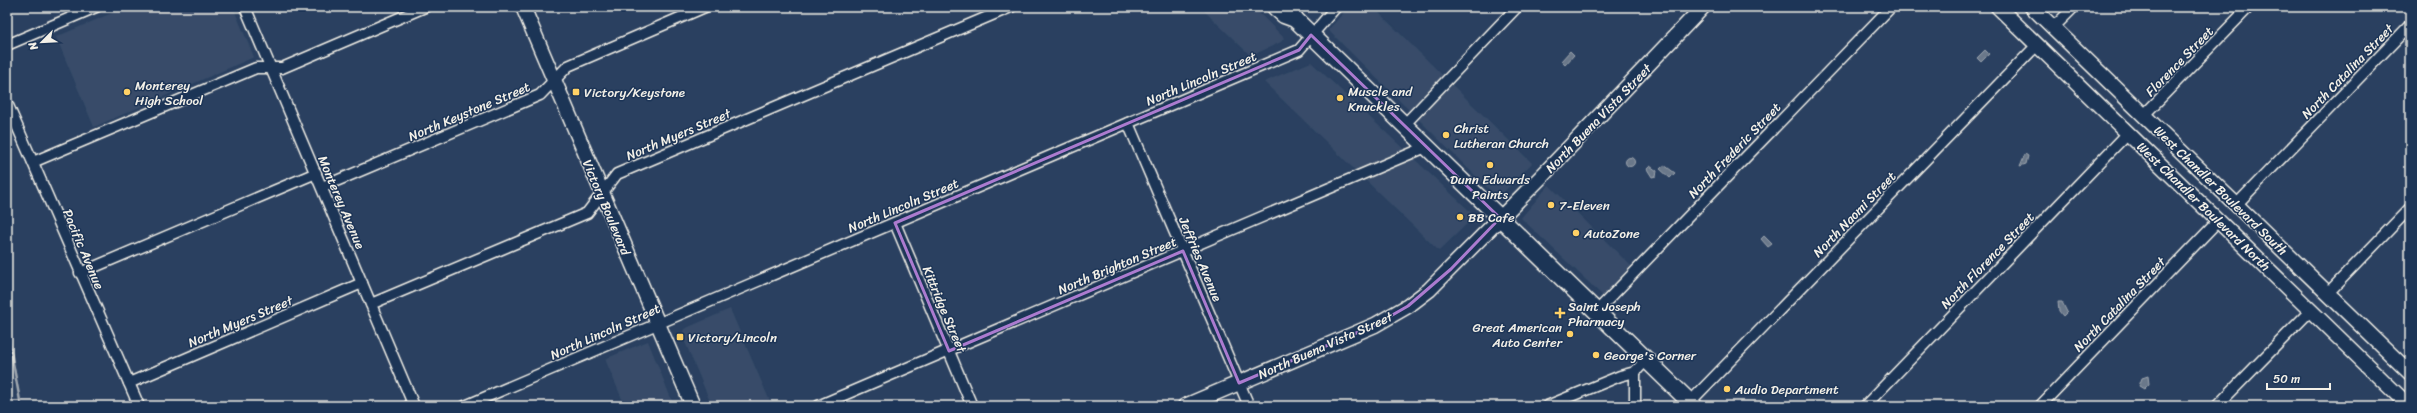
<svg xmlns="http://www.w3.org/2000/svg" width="2417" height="413" font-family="Sriracha,sans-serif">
<rect width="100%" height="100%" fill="#2a4060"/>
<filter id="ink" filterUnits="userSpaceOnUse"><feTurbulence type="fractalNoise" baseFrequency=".025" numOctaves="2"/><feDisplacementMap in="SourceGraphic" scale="8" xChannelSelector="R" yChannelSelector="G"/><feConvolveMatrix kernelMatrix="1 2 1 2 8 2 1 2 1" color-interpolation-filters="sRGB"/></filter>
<g filter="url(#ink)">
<g fill="#374c69">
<polygon points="126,7 233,7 254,57 94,127 56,37"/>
<polygon points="1200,7 1253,7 1284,38 1281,42 1251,56"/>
<polygon points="1349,7 1373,7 1532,163 1498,198 1328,30"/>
<polygon points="1311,62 1475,216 1439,251 1264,82"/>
<polygon points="1549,185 1631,266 1603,296 1521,218"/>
<polygon points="730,309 772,406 712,406 682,335 684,329"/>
<polygon points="648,341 674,406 625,406 605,359"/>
</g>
<g fill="#6a788a" stroke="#a1a8b0">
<polygon points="1985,50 1989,54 1981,62 1977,58"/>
<polygon points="1570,51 1574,55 1565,65 1561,61"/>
<polygon points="2025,154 2028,156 2026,164 2020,166"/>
<circle cx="1630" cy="162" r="4.5"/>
<polygon points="1664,165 1675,173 1670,178 1660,169"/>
<polygon points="1650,166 1657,171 1656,176 1652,177 1647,169"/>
<polygon points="1764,236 1772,244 1768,247 1761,239"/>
<polygon points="2058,302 2062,302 2067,312 2063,316 2059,311"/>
<polygon points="2148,376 2149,384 2144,389 2139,386 2142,378"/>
</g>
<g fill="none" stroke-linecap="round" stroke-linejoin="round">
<polyline stroke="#a1a8b0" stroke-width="2.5" points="7,330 21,406"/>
<defs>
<g id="minor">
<polyline points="245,7 414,406"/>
<polyline points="2053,28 2074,7"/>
<polyline points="7,45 96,7"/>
<polyline points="7,103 139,406"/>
<polyline points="2144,115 2249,7"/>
<polyline points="1128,123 1249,406"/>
<polyline points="1404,125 1517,7"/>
<polyline points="33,162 256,68 282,68 425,7"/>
<polyline points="322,187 540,95 568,66 705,7"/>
<polyline points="2236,205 2410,25"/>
<polyline points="895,223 972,406"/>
<polyline points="80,273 316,173"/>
<polyline points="2328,293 2410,208"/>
<polyline points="371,304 587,213 617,174 1011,7"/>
<polyline points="1597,311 1891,7"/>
<polyline points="129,383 362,283"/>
<polyline points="1690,402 2037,45"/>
<polyline points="465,406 1299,50 1336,7"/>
<polyline points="818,406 1426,147"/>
<polyline points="1547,406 1620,376 1635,372 1646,360"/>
<polyline points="1635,406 1635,372"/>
<polyline points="1865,406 2128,133"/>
<polyline points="2040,406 2218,221"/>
<polyline points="2217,406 2311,310"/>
</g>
<g id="secondary">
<polyline points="523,7 693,406"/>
<polyline points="1998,7 2409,406"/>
<polyline points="2032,7 2410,373"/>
<polyline points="1185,406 1375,325 1408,306 1429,290 1542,176 1703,7"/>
</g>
<g id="primary">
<polyline points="1275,7 1284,15 1295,19"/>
<polyline points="1290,7 1295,19 1694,406"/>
</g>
</defs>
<use href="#minor" stroke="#f4f1e8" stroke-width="13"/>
<use href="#secondary" stroke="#f4f1e8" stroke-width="17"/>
<use href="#primary" stroke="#f4f1e8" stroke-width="19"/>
<use href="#minor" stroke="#1d3557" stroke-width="10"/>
<use href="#secondary" stroke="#1d3557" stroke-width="14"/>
<use href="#primary" stroke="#1d3557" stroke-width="16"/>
</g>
</g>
<path fill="none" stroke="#ab7bcf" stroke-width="3" stroke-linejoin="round" d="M1311,35l189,183 -49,51 -43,37 -33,19 -136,58 -56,-132 -234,100 -54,-128 404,-173z"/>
<g fill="#ffd166" stroke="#1d3557" stroke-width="1.5">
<circle cx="127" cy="92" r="4"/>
<rect x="572" y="88" width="8" height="8" rx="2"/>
<circle cx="1340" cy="98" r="4"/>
<circle cx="1446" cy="135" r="4"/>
<circle cx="1490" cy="165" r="4"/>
<circle cx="1551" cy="205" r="4"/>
<circle cx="1460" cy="217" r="4"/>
<circle cx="1576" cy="233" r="4"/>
<path d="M1558 307h4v4h4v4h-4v4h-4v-4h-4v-4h4z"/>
<circle cx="1570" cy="334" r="4"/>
<rect x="676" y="333" width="8" height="8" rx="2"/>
<circle cx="1596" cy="355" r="4"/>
<circle cx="1727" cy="389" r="4"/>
</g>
<g text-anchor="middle" stroke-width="3" stroke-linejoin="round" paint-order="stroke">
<g font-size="13" fill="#f4f1e8" stroke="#1d3557">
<text transform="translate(2179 61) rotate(-46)" y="5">Florence Street</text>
<text transform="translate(2347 71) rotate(-46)" y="5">North Catalina Street</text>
<text transform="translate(1201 78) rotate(-23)" y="5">North Lincoln Street</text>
<text transform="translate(469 111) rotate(-23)" y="5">North Keystone Street</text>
<text transform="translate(1598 118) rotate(-46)" y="5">North Buena Vista Street</text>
<text transform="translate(678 134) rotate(-23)" y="5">North Myers Street</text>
<text transform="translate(1734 150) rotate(-46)" y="5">North Frederic Street</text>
<text transform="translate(2221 190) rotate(44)" y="5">West Chandler Boulevard South</text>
<text transform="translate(342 202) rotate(67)" y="5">Monterey Avenue</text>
<text transform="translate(903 205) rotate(-23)" y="5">North Lincoln Street</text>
<text transform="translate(2204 206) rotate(44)" y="5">West Chandler Boulevard North</text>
<text transform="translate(607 207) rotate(67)" y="5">Victory Boulevard</text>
<text transform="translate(1854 214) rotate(-46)" y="5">North Naomi Street</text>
<text transform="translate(84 249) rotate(67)" y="5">Pacific Avenue</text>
<text transform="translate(1201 259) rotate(67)" y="5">Jeffries Avenue</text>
<text transform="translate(1987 260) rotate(-46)" y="5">North Florence Street</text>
<text transform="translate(1117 265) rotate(-23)" y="5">North Brighton Street</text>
<text transform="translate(2119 304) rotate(-46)" y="5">North Catalina Street</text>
<text transform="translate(945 309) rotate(67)" y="5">Kittridge Street</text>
<text transform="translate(240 321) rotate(-23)" y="5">North Myers Street</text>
<text transform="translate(605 331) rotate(-24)" y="5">North Lincoln Street</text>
<text transform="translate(1325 345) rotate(-24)" y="5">North Buena Vista Street</text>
</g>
<g font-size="13" fill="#f4f1e8" stroke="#1d3557" text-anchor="start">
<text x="135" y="90">Monterey<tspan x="135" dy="15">High School</tspan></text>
<text x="1348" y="96">Muscle and<tspan x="1348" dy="15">Knuckles</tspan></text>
<text x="584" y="97">Victory/Keystone</text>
<text x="1454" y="133">Christ<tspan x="1454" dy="15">Lutheran Church</tspan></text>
<text x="1490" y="184" text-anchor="middle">Dunn Edwards<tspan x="1490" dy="15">Paints</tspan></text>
<text x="1559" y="210">7-Eleven</text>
<text x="1468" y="222">BB Cafe</text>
<text x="1584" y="238">AutoZone</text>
<text x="1568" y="311">Saint Joseph<tspan x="1568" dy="15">Pharmacy</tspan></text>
<text x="1562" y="332" text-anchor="end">Great American<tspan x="1562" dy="15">Auto Center</tspan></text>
<text x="688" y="342">Victory/Lincoln</text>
<text x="1604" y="360">George's Corner</text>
<text x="1735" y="394">Audio Department</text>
</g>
</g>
<rect width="2417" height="413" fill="none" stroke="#1d3557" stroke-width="24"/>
<rect x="12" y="12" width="2393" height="389" fill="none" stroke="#f4f1e8" stroke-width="1.5" filter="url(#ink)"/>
<g transform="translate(42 42) rotate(246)" stroke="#1d3557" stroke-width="3" paint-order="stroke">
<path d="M0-3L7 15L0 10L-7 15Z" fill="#f4f1e8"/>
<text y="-6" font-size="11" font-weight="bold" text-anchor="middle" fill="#f4f1e8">N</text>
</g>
<path d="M2267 383v6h63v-6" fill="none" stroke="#f4f1e8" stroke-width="2"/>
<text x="2273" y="383" font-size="12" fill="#f4f1e8" stroke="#1d3557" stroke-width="3" paint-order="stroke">50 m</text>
</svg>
